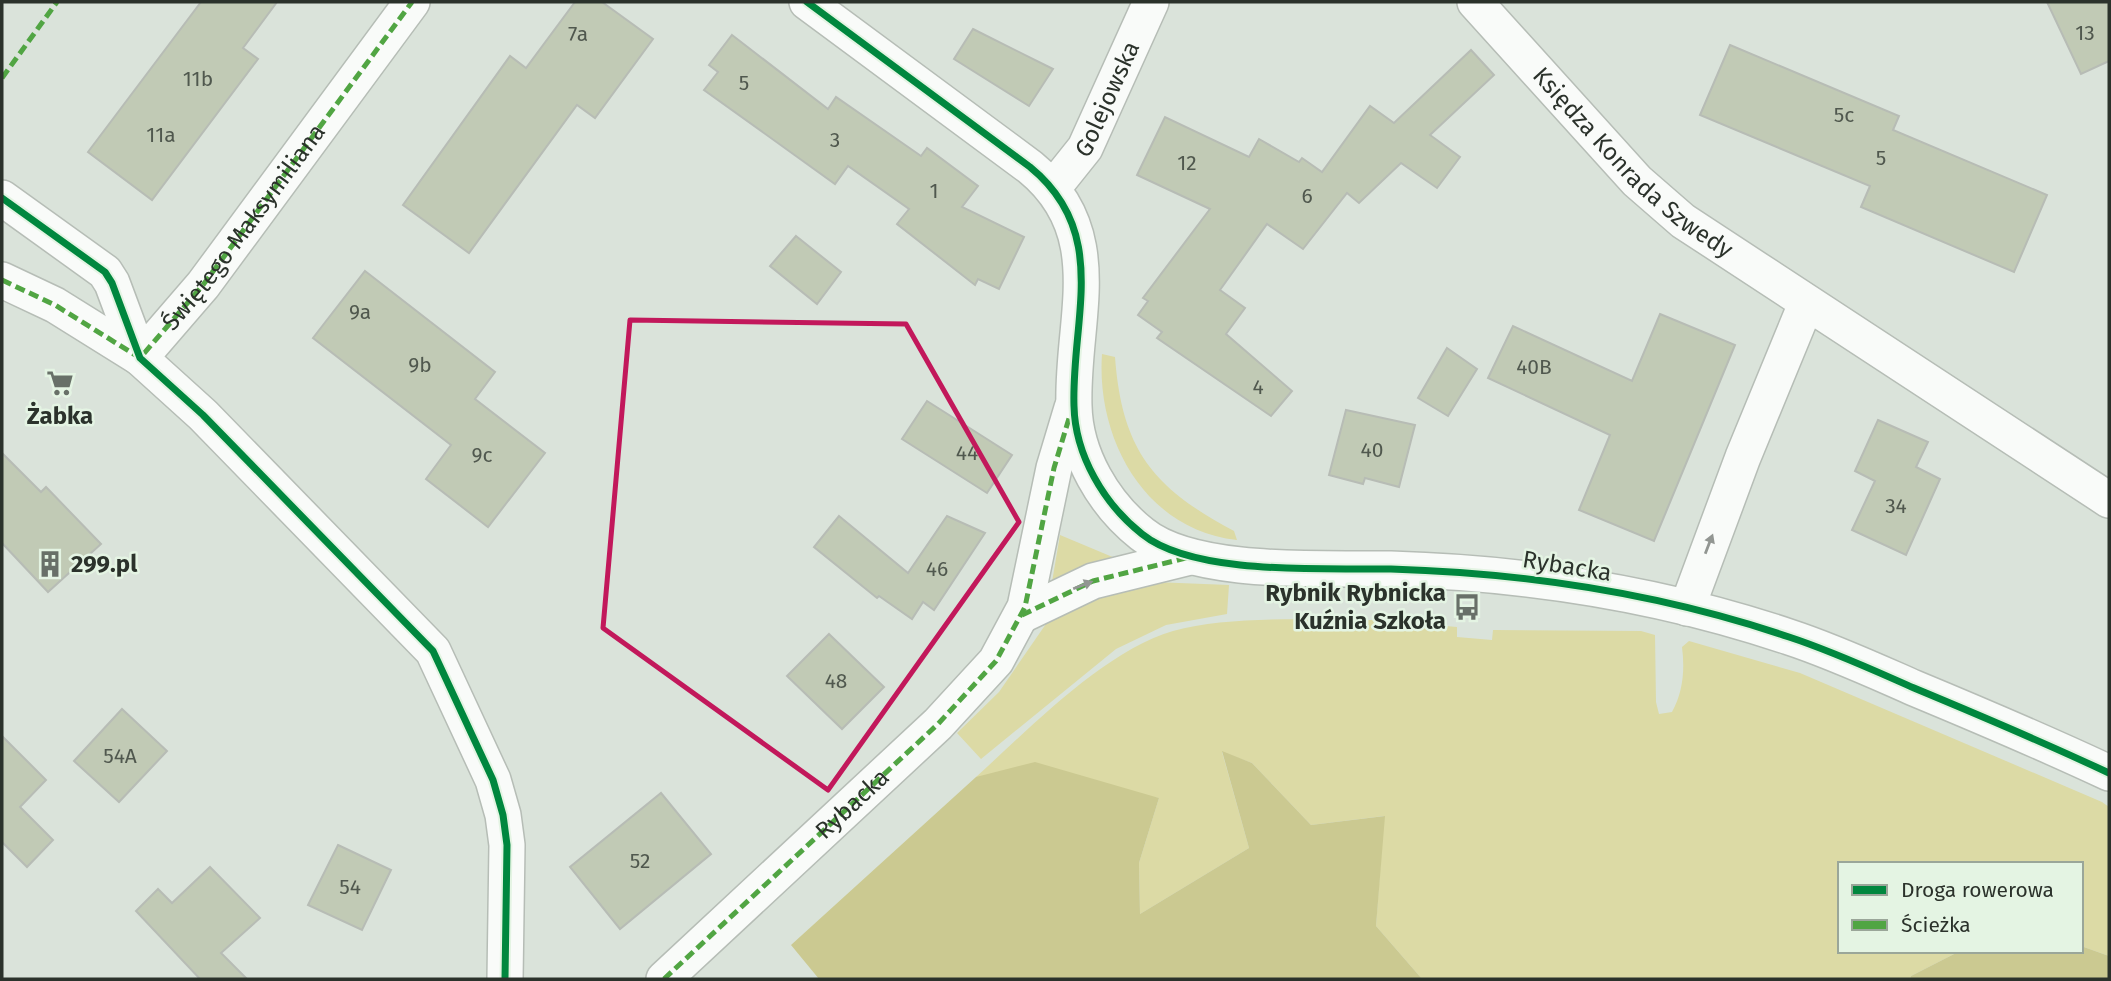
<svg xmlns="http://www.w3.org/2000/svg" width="2111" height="981" font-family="'Fira Sans',sans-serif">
<rect width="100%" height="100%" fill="#dae3da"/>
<g fill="#dcdaa5">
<path d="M1102,354l13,3c7,93 38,131 119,174l3,9c-92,-10 -141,-101 -135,-186z"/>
<polygon points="1060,535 1115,558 1052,582"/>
<polygon points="1154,582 1229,585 1227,614 1166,625 1116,649 981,759 957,733 999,692 1048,621 1072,605"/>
<path d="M1376,620l81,7v10l35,3 1,-10 148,1 14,4 1,67 3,12 13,-2c11,-20 13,-42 10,-65l7,-6 111,32 302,129 7,5v149l-28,-10v-82h-241v87h120l-49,25 -1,3h-488l-46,-53 8,-110 -73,9 -59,-62 -30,-11 27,96 -109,66 -1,-51 20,-65 -183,-21c53,-48 128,-126 197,-146 58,-16 143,-11 203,-11z"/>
</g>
<g fill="#cbc991">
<polygon points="1222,751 1252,763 1311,825 1385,816 1376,926 1422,979 819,979 791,945 976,777 1035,762 1159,798 1139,863 1140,914 1249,848"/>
<polygon points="2081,946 2109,956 2109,979 1910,979 1911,976 1960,951 2081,951"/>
</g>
<g fill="#c1cab5" stroke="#b7bcb5" stroke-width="2">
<polygon points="201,2 277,2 243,48 258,59 152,200 88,152"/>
<polygon points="575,2 602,2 653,39 595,118 577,105 469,253 403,205 510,56 526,68"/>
<polygon points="2047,2 2109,2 2109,61 2081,74"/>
<polygon points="973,29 1053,69 1029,106 954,59"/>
<polygon points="732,35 828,109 836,97 921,156 927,148 978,186 962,207 1024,237 999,289 978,279 975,285 897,224 909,209 848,166 835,184 704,90 718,72 709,65"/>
<polygon points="1730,45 1899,116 1893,130 2047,195 2014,272 1861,207 1870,186 1700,115"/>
<polygon points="1471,50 1494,75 1430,135 1460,157 1437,188 1401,163 1359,203 1347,193 1303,249 1267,224 1220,290 1245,308 1226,334 1292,391 1271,416 1157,338 1162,332 1138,315 1148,301 1143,298 1210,209 1137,175 1165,117 1249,157 1259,139 1299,162 1302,158 1322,172 1370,106 1394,123"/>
<polygon points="796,236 841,272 817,304 770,266"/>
<polygon points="365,271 495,372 475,399 545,453 488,527 426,479 451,445 313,338"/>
<polygon points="1660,314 1735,345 1654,541 1579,510 1610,435 1488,378 1513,326 1632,381"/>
<polygon points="1447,348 1477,369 1448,416 1418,398"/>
<polygon points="927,401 1012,455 987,493 902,439"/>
<polygon points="1346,410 1415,425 1399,487 1365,478 1363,484 1329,475"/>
<polygon points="1878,420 1928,442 1916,467 1940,479 1906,555 1852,530 1875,481 1855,471"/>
<polygon points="2,453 41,492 46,487 101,544 48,592 2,543"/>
<polygon points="839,516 908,573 947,516 985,533 934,610 923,602 912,619 879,596 877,598 814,547"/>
<polygon points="829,634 884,687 842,729 787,676"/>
<polygon points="122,709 167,751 119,802 74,761"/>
<polygon points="2,736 46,780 20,807 53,840 27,867 2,842"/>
<polygon points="661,793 711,854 620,929 570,867"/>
<polygon points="338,845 391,870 362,930 308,905"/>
<polygon points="210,867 260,918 221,953 247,979 200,979 136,911 158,889 172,903"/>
</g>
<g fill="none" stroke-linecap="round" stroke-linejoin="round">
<defs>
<g id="street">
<path d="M807,2l223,165c81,66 41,152 44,239 1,49 30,98 68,128 52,42 183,34 249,35 134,4 271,25 398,68 43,14 84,33 125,51 65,27 131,55 195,85"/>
<path id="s1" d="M1475,2l162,179 46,40 426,279"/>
<path id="s2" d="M1053,188l32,-40 66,-146"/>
<polyline points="2,198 105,272 112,283 140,358 203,415 433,651 493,780 503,815 507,845 505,979"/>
<path id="s3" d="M2,280l53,25 85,53 63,-73 209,-283"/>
<polyline points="1687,608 1743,457 1806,304"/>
<polyline points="1022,615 1093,581 1190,557"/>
<path id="s4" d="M664,979l274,-255 58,-63 29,-54 29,-139 18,-60"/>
</g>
</defs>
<use href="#street" stroke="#b6bdb6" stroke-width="38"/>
<use href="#street" stroke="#f9fbf9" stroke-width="35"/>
<g stroke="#51a543" stroke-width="5" stroke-dasharray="10 5" stroke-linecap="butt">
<polyline points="2,78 57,2"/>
<polyline points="2,280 55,305 140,358 203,285 412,2"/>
<polyline points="1022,615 1093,581 1190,557"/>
<polyline points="664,979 938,724 996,661 1025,607 1054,468 1070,415"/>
</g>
<defs>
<g id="cycleway">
<path d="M807,2l223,165c81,66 41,152 44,239 1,49 30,98 68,128 52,42 183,34 249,35 134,4 271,25 398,68 43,14 84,33 125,51 65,27 131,55 195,85"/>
<polyline points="2,198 105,272 112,283 140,358 203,415 433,651 493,780 503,815 507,845 505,979"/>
</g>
</defs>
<use href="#cycleway" stroke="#e4f4e3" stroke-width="11"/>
<use href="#cycleway" stroke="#00873e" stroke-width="7"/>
</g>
<defs><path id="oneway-solid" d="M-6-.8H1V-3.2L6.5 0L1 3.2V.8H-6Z" transform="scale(1.75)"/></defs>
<g fill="#929692">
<use href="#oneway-solid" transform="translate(1709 544) rotate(-69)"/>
<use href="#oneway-solid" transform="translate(1083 585) rotate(-21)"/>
</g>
<path fill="none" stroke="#c2185b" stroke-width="5" stroke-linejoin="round" d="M630,320l276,4 113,198 -191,268 -225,-162z"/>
<defs>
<symbol id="supermarket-bare" viewBox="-9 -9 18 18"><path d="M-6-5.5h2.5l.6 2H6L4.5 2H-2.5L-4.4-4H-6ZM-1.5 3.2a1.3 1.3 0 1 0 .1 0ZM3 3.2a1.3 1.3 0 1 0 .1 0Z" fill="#687068" stroke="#e4f4e3" stroke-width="2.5" paint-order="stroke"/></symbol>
<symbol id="building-bare" viewBox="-9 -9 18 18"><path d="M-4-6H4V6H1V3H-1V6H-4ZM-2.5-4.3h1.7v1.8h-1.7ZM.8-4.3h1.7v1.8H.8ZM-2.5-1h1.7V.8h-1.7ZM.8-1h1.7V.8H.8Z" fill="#687068" stroke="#e4f4e3" stroke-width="2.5" paint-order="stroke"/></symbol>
<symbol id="bus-bare" viewBox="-9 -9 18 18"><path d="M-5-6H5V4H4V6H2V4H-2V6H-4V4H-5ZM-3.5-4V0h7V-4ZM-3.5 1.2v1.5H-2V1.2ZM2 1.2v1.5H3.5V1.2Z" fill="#687068" stroke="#e4f4e3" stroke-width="2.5" paint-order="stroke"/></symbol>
</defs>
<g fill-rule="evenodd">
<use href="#supermarket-bare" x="41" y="364" width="38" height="38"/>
<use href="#building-bare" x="31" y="545" width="38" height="38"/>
<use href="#bus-bare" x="1448" y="588" width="38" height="38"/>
</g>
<g text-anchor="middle" stroke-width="5" stroke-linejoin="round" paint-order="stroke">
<g font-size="21" fill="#50584e">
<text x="2085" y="40">13</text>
<text x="578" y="41">7a</text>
<text x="198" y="86">11b</text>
<text x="744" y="90">5</text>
<text x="1844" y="122">5c</text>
<text x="161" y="142">11a</text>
<text x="835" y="147">3</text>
<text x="1881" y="165">5</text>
<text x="1187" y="170">12</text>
<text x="934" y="198">1</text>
<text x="1307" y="203">6</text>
<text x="360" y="319">9a</text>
<text x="420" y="372">9b</text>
<text x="1534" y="374">40B</text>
<text x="1258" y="394">4</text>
<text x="1372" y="457">40</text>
<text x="967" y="460">44</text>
<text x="482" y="462">9c</text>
<text x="1896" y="513">34</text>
<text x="937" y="576">46</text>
<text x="836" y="688">48</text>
<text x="120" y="763">54A</text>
<text x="640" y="868">52</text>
<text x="350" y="894">54</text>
</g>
<g font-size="24" fill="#2b322b" stroke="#e4f4e3">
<text dy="8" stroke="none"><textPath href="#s2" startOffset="105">Golejowska</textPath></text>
<text dy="8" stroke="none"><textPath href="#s1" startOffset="226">Księdza Konrada Szwedy</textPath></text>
<text dy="8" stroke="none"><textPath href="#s3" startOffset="326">Świętego Maksymiliana</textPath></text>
<text transform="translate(1567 566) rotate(9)" y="8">Rybacka</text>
<text dy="8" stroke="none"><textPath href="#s4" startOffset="257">Rybacka</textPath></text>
</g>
<g font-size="24" font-weight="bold" fill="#2b322b" stroke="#e4f4e3">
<text x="60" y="424">Żabka</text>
<text x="71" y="572" text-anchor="start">299.pl</text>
<text x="1446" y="601" text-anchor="end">Rybnik Rybnicka<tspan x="1446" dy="28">Kuźnia Szkoła</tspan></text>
</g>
</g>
<rect width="2111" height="981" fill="none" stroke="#2b322b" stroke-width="7"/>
<rect x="1838" y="862" width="245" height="91" fill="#e4f4e3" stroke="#9aa699" stroke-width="2"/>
<rect x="1852" y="885" width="35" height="10" fill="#00873e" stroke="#9aa699" stroke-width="2"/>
<text x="1901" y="897" font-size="21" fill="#2b322b">Droga rowerowa</text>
<rect x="1852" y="920" width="35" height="10" fill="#51a543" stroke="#9aa699" stroke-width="2"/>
<text x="1901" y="932" font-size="21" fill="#2b322b">Ścieżka</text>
</svg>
